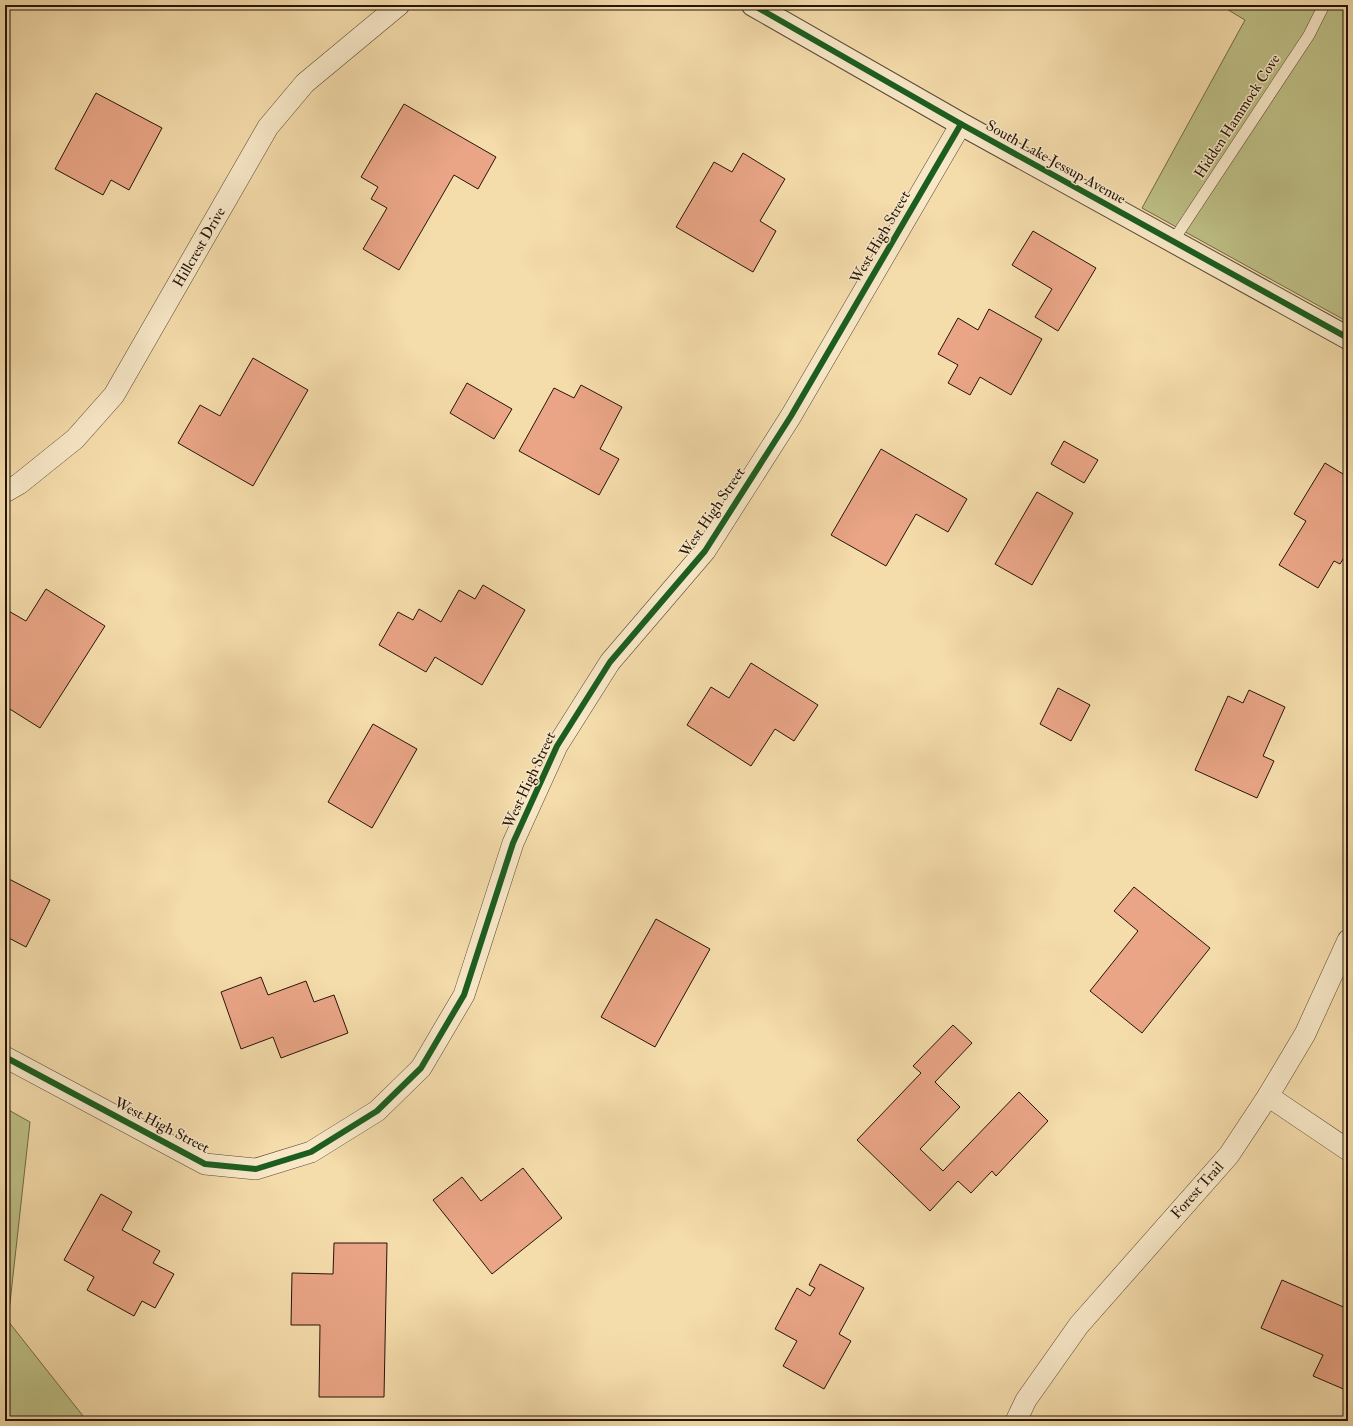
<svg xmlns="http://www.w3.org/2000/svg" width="1353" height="1426" font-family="'IM FELL Double Pica',serif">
<rect width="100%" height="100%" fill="#f5dcab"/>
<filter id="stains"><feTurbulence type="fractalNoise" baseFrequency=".005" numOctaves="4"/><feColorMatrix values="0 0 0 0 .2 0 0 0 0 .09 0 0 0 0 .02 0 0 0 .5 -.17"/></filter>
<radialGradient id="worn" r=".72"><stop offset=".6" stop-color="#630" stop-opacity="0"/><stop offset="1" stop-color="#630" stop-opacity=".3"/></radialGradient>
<g fill="#bec087" stroke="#726a48">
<polygon points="1220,5 1348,5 1348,322 1142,208 1245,20"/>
<polygon points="5,1108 30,1122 8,1321 87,1421 5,1421"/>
</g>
<g fill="#e9a586" stroke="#251409">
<polygon points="96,93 162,128 129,190 111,180 103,195 55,169"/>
<polygon points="404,104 496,157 478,189 454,175 399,270 363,249 387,208 371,199 378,187 361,177"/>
<polygon points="743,153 785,179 760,221 776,231 753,272 676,227 714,162 732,172"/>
<polygon points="1033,231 1096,268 1058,331 1035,317 1052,289 1012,265"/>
<polygon points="989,309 1042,339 1011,395 980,377 970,395 948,383 958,365 938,354 958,318 978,330"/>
<polygon points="253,358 308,390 253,486 178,443 200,405 220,416"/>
<polygon points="467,383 512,409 494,439 450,413"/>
<polygon points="581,385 622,407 600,449 619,459 599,495 519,451 554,388 574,398"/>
<polygon points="1064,441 1098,460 1084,483 1051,464"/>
<polygon points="881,449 967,499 948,532 916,514 886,566 831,535"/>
<polygon points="1325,463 1348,477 1348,551 1340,564 1334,561 1318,588 1279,565 1306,521 1294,514"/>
<polygon points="1037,492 1073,513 1032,585 995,564"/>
<polygon points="483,585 525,610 482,685 435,657 426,672 379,645 398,612 413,620 419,609 441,622 459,590 475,599"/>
<polygon points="46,589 105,626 40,728 5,706 5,609 26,621"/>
<polygon points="751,663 818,705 794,741 775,729 751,766 687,725 711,687 729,698"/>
<polygon points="1058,688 1090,705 1071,741 1040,724"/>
<polygon points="1249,690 1285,707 1263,756 1274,761 1257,798 1195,770 1228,696 1243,703"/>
<polygon points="373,724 417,749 372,828 328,802"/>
<polygon points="5,877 50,900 26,947 5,936"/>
<polygon points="1134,887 1210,948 1142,1033 1090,991 1138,931 1114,911"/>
<polygon points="656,919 710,949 655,1047 601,1017"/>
<polygon points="261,977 268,995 306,981 314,1002 334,995 348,1033 281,1058 273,1037 241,1049 221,992"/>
<polygon points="953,1025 972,1043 935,1082 960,1107 920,1149 943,1171 1019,1092 1048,1121 996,1176 992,1171 971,1193 958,1181 930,1211 857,1140 921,1073 913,1066"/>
<polygon points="523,1168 562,1218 492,1274 433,1200 462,1177 481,1201"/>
<polygon points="101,1194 132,1212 122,1230 160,1251 153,1263 174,1274 155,1308 142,1301 134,1316 87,1290 94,1277 64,1260"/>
<polygon points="334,1243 387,1243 384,1397 319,1397 320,1325 291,1325 292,1273 333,1274"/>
<polygon points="820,1264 864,1288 839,1334 851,1341 824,1389 783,1366 797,1341 775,1329 797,1288 810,1296 815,1288 809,1285"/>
<polygon points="1282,1280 1348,1309 1348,1391 1313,1376 1323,1355 1261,1328"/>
</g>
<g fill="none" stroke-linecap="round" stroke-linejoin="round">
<defs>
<polyline id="service" points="1173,241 1309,35 1324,5"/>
<g id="minor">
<polyline points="5,492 19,484 75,439 114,395 268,127 305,83 399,5"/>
<polyline points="5,1057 205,1164 256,1169 311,1152 377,1111 421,1068 464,995 513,843 557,746 610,662 705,551 791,416 961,124"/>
<polyline points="1268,1096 1348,1150"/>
<polyline points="1016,1421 1026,1400 1079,1325 1229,1155 1268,1096 1305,1034 1348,940"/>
</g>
<polyline id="tertiary" points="753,5 961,124 1348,338"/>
</defs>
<use href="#service" stroke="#594632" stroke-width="12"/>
<use href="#minor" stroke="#594632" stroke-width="22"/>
<use href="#tertiary" stroke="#594632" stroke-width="24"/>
<use href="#service" stroke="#f8e8c8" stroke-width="11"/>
<use href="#minor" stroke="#f8e8c8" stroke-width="21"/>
<use href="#tertiary" stroke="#f8e8c8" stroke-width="22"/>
<defs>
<g id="cycleway">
<polyline points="753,5 961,124 1348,338"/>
<polyline points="5,1057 205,1164 256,1169 311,1152 377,1111 421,1068 464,995 513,843 557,746 610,662 705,551 791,416 961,124"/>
</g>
</defs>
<use href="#cycleway" stroke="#f8e8c8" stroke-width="8"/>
<use href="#cycleway" stroke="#1b5e20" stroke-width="6"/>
</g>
<g text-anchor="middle" stroke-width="3" stroke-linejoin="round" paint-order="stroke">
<g font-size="15" fill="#251409" stroke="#f8e8c8">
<text transform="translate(1237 116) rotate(-57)" y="5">Hidden Hammock Cove</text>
<text transform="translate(1056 162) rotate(29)" y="5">South Lake Jessup Avenue</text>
<text transform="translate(880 237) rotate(-60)" y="5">West High Street</text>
<text transform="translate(199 247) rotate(-60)" y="5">Hillcrest Drive</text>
<text transform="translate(712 512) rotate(-56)" y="5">West High Street</text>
<text transform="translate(529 780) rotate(-65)" y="5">West High Street</text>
<text transform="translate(162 1125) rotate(27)" y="5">West High Street</text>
<text transform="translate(1197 1190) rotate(-48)" y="5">Forest Trail</text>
</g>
</g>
<rect width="1353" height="1426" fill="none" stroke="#f5dcab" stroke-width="20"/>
<rect x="6" y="6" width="1341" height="1414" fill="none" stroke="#251409" stroke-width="2"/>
<rect x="10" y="10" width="1333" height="1406" fill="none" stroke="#251409"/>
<rect width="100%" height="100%" filter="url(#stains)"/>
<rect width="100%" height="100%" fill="url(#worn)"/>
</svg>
